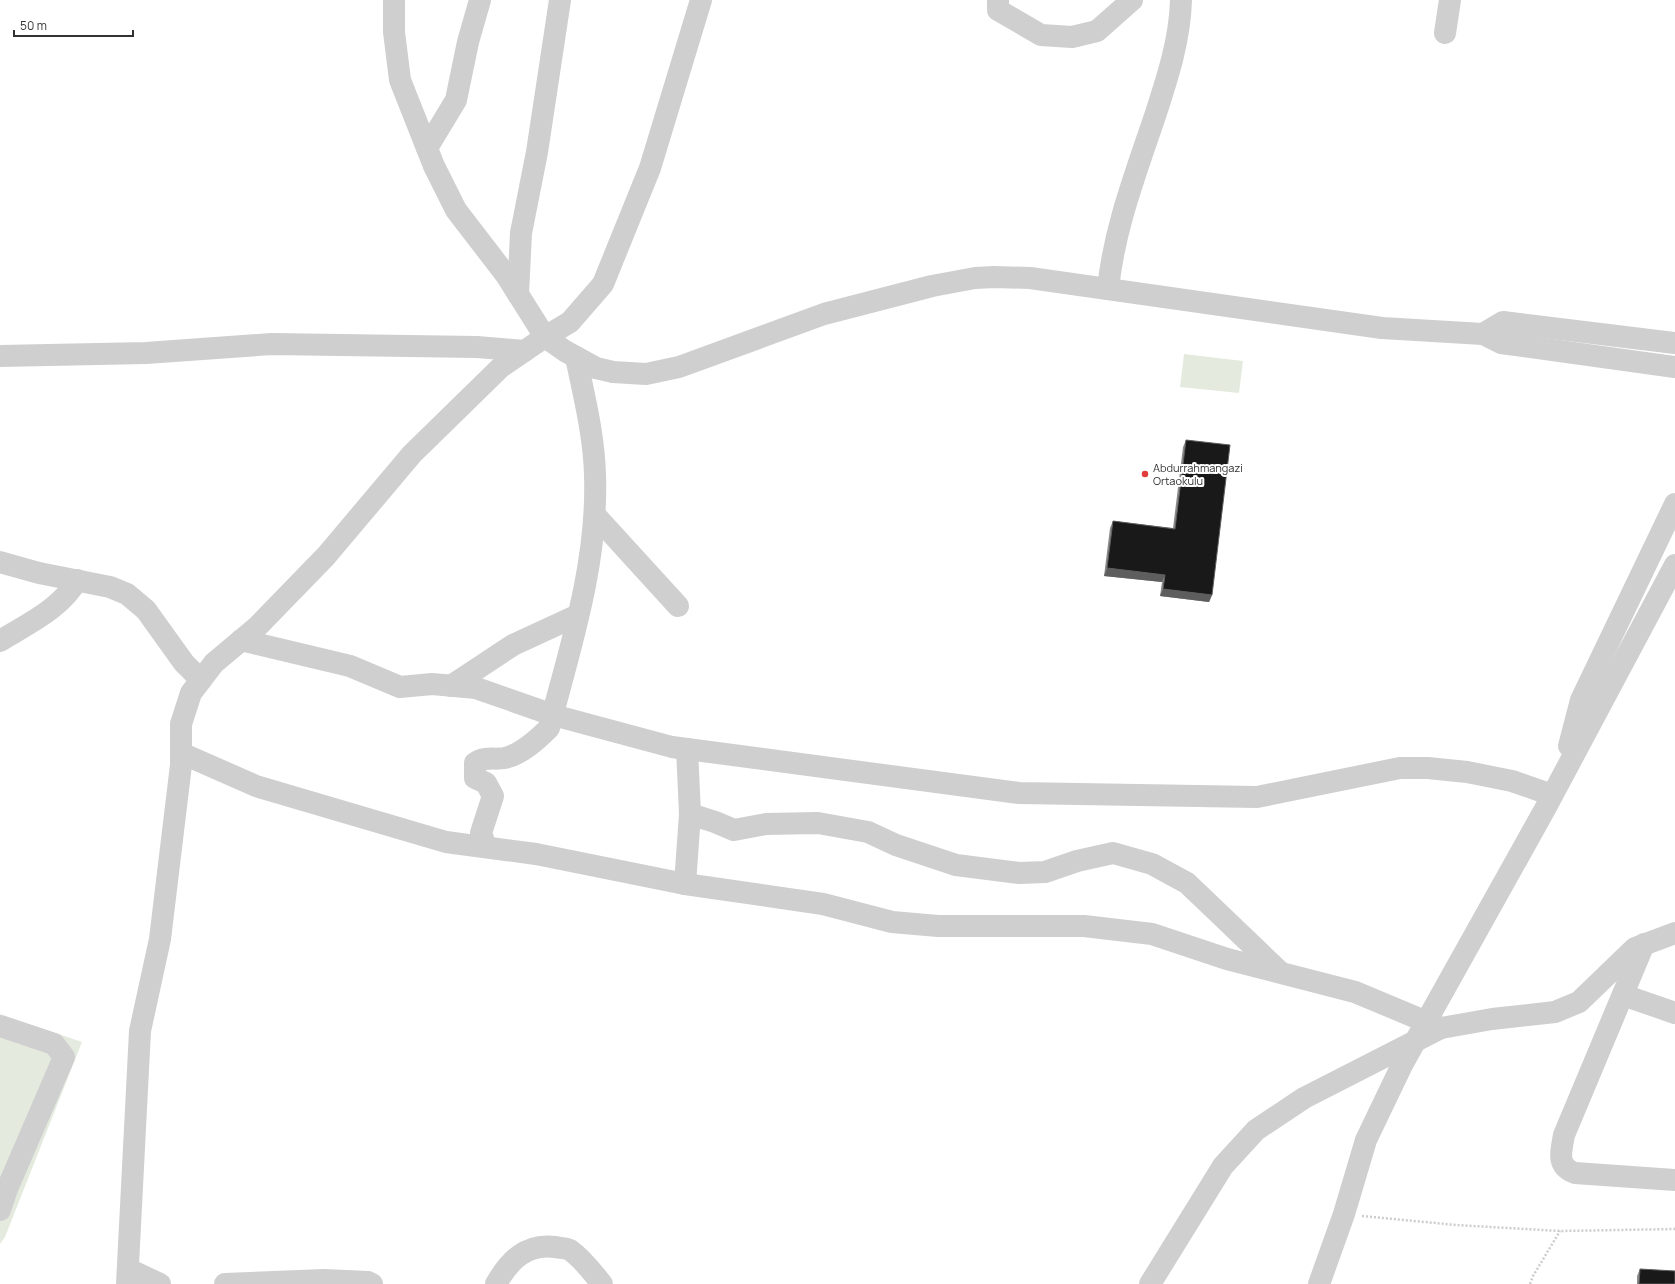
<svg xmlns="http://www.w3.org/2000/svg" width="1675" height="1284" font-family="Manrope,sans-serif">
<rect width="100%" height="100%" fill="#fff"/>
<g fill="#e4ebde">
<polygon points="1184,354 1243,361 1239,393 1180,387"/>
<polygon points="0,1014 82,1042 5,1237 0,1244"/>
</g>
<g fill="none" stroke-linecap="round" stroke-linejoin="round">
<g stroke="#ccc" stroke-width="2.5" stroke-dasharray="2 2" stroke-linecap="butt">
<polyline points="1362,1216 1456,1225 1560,1231 1675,1229"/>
<polyline points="1530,1284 1533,1276 1560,1231"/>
</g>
<g stroke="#cfcfcf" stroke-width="22">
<polyline points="394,0 394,32 400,80 434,166 456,210 506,275 545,337 565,351 596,368 613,372 646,374 679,367 824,314 932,286 975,278 994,277 1030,278 1382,328 1483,334 1501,343 1675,367"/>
<polyline points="998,0 998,10 1041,35 1072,37 1097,31 1132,0"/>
<polyline points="1445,33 1450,0"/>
<polyline points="427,148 456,100 468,42 480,0"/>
<path d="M1108,289c6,-61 29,-119 48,-176 12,-37 24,-74 25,-113"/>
<polyline points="518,294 521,233 537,152 560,0"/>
<polyline points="1483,334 1503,322 1675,343"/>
<polyline points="0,356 146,353 272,344 477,347 524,351"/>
<polyline points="595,515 678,606"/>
<polyline points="0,562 39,573 110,587 127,594 146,610 184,663 201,680"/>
<polyline points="241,640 350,666 400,687 432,684 476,688 553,715 672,747 1019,793 1257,797 1400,768 1428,768 1467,772 1512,781 1552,795"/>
<path d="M0,641c27,-17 61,-32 77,-61"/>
<polyline points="451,686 513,645 578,615"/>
<polyline points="1569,746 1581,700 1675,504"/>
<polyline points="181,753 256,786 446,842 536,854 685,884 823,904 892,922 938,926 1084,926 1152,934 1227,959 1355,992 1441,1028"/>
<polyline points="690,814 715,822 734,830 766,824 818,823 868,832 896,845 956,865 1019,873 1045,872 1077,861 1113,853 1152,864 1187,883 1280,972"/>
<path d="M486,847l-5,-14 12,-37 -7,-13 -11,-5v-15c10,-7 19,-3 30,-5 17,-4 32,-18 44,-30 22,-83 49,-166 46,-253 -1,-40 -11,-79 -19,-118"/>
<polyline points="685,884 690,814 687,749"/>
<path d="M1644,944l-80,191c-3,17 -8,31 11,38l100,7"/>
<polyline points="1623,995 1675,1013"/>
<polyline points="0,1026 54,1044 64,1057 7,1189 0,1210"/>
<polyline points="128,1269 160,1284"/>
<polyline points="127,1284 140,1031 160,939 181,765 181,724 191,693 214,663 257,627 326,556 412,454 501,367 545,337 570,322 603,284 650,168 701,0"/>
<polyline points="225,1284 324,1280 368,1282 372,1284"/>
<path d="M496,1284c13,-23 30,-41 59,-37 4,1 11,1 15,3 13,9 22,22 32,34"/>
<polyline points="1150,1284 1223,1166 1256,1130 1304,1098 1441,1028 1492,1019 1555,1012 1579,1002 1635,948 1675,933"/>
<polyline points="1319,1284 1344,1214 1366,1140 1402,1065 1545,809 1675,565"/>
</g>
</g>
<g fill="#8c8c8c">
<polygon points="1186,440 1212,595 1209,602 1160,596 1162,582 1104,576 1110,528 1113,521 1173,528 1183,447"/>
<polygon points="1640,1269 1675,1284 1637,1284 1637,1276"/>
</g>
<g fill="#5e5e5e">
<polygon points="1107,568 1165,575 1162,582 1104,576"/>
<polygon points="1163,589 1212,595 1209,602 1160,596"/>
</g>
<g fill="#191919" stroke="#5e5e5e">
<polygon points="1186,440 1230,445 1212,595 1163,589 1165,575 1107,568 1113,521 1175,529"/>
<polygon points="1640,1269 1675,1271 1675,1284 1639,1284"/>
</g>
<circle fill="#e23b3b" stroke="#fff" stroke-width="1.5" cx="1145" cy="474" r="4"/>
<g text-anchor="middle" stroke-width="4" stroke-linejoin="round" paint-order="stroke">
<g font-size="11" fill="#323232" stroke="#fff" text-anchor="start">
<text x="1153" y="472">Abdurrahmangazi<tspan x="1153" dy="13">Ortaokulu</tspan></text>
</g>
</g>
<path d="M14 30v6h119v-6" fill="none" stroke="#323232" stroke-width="2"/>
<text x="20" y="30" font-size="12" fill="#323232" stroke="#ffffff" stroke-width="3" paint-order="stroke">50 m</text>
</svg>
